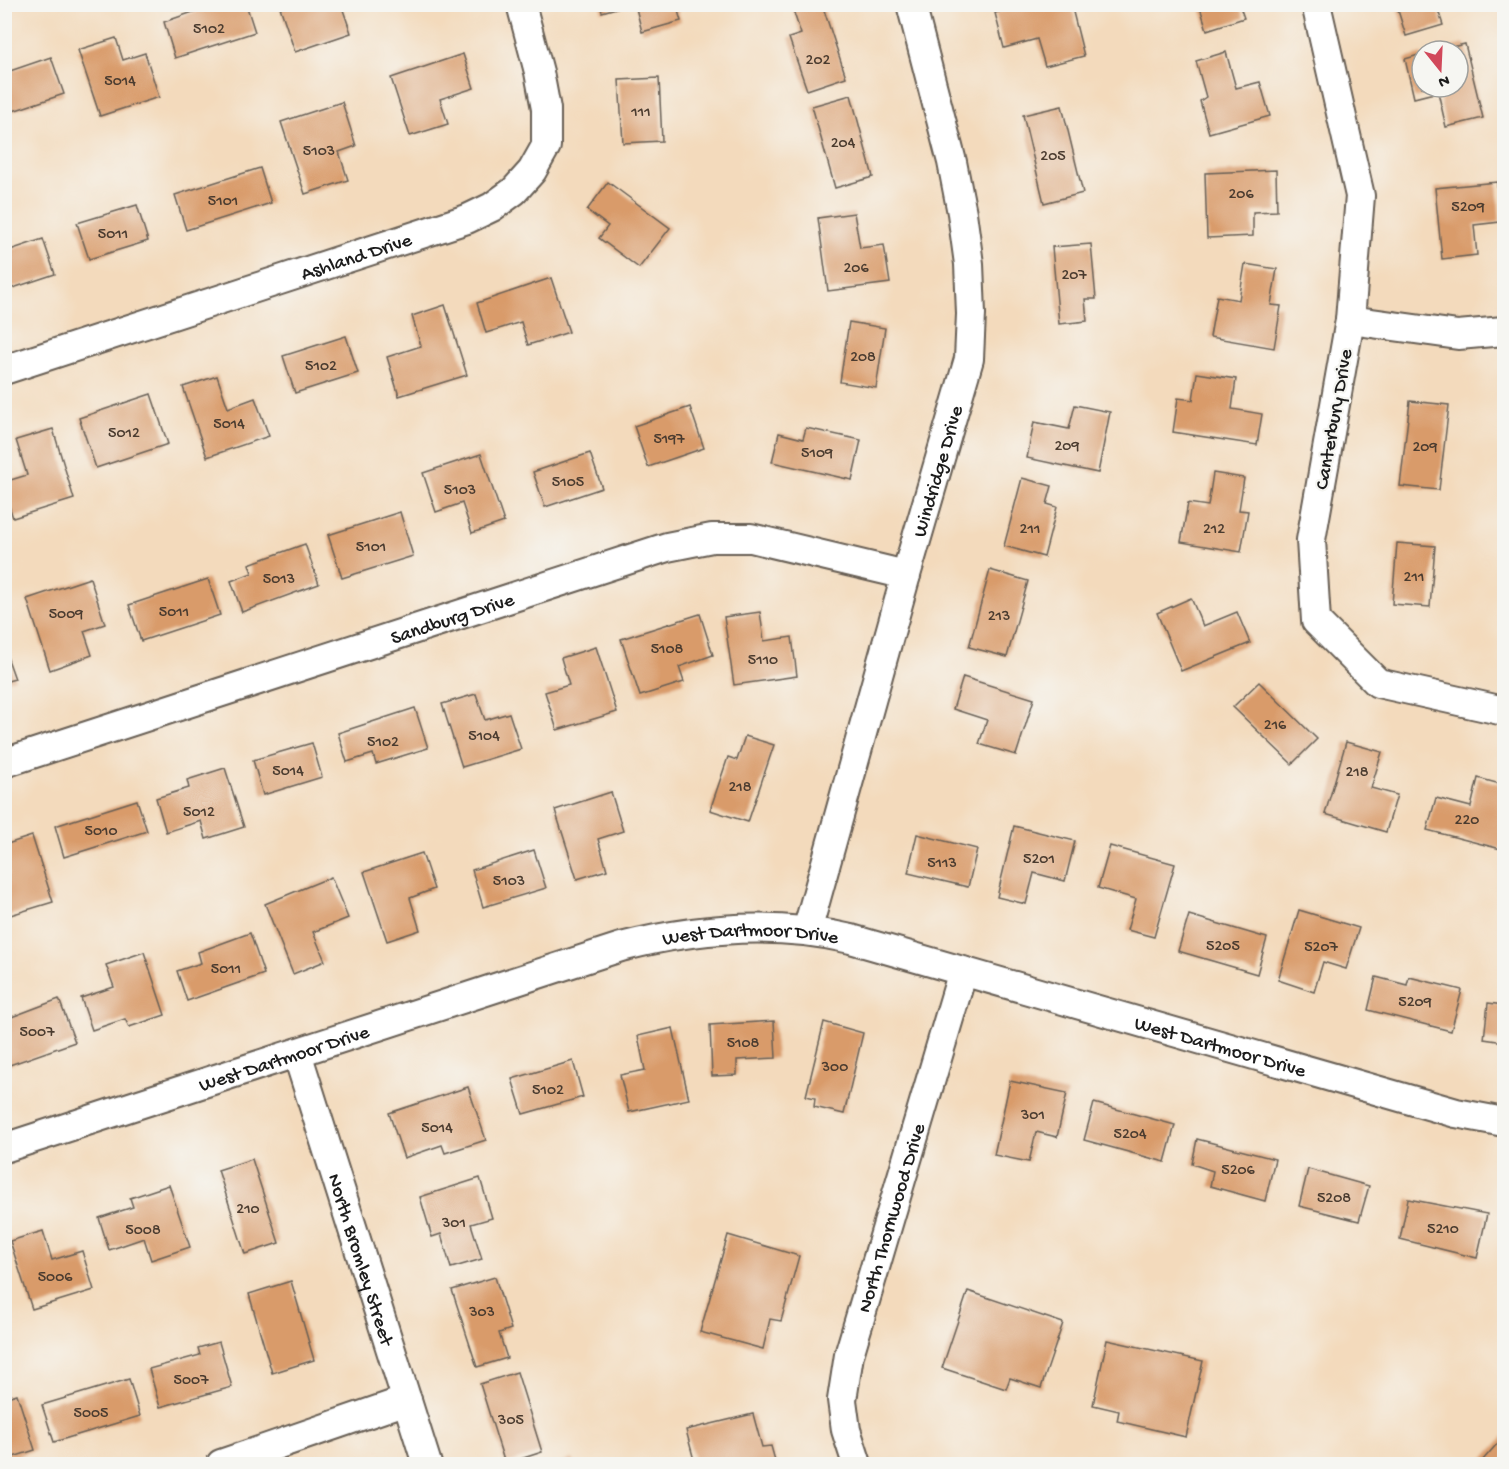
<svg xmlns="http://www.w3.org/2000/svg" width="1509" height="1469" font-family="'Gochi Hand',sans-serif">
<rect width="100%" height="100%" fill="#f6f6f2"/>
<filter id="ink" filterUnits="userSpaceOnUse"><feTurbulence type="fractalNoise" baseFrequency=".0167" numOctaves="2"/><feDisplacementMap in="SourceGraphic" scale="12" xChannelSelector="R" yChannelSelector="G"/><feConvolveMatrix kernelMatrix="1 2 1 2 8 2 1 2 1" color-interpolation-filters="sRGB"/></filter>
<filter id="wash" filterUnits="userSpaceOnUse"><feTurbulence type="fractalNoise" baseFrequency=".008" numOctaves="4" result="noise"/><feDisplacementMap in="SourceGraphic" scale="24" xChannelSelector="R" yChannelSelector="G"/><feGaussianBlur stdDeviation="1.35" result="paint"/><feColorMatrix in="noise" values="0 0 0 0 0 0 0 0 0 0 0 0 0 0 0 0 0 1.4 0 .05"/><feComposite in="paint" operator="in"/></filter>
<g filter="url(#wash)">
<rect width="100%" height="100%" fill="#f3dabc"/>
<g id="blocks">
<g fill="#d99b6a">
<polygon points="216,4 246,4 255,32 175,58 164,22"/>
<polygon points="279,4 341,4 351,33 295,52"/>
<polygon points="600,4 627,4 627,5 602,12"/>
<polygon points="635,4 676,4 681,21 642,32"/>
<polygon points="808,4 822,4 846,77 807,90 789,38 801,34 793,10"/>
<polygon points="1026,4 1071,4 1084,56 1045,66 1037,39 1004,48 995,13"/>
<polygon points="1199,4 1239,4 1244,18 1207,30"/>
<polygon points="1396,4 1436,4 1443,25 1406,36"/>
<polygon points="116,38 123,60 145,53 159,97 100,116 78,50"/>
<polygon points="1465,44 1483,118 1446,127 1438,92 1414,98 1405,59 1422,54 1422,87 1458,87 1458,51 1439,50"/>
<polygon points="1226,52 1236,88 1260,82 1270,116 1209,133 1200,101 1206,97 1196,61"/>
<polygon points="463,54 474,88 440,99 448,124 410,136 391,78"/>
<polygon points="51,57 64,94 4,114 4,73"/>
<polygon points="659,78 662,141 623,143 619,80"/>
<polygon points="851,95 873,177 835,188 812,106"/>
<polygon points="342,102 356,146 339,152 348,180 305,194 281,122"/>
<polygon points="1062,106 1083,193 1044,203 1023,115"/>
<polygon points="260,168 271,203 186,230 175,195"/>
<polygon points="1276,170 1277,211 1253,212 1253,236 1207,238 1205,173"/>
<polygon points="608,182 670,228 639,268 599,238 608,226 587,210"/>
<polygon points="1497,182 1500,222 1474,225 1477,255 1442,259 1435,188"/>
<polygon points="137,205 148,241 89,259 77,223"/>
<polygon points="854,213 860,248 884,245 890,283 828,291 818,218"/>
<polygon points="43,239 55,274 4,291 4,252"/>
<polygon points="1091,244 1096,299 1085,299 1087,321 1059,324 1052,247"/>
<polygon points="1245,264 1277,269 1271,305 1281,306 1274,348 1210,337 1217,296 1239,300"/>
<polygon points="551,278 569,332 528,345 521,322 486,333 477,303"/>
<polygon points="445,305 467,375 399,396 387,357 421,346 412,316"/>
<polygon points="849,322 885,328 876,388 840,382"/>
<polygon points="346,336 358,373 295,393 283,356"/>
<polygon points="1197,373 1236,379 1232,409 1262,414 1257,445 1173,432 1178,398 1193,400"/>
<polygon points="217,376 228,408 255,398 269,436 207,457 183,387"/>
<polygon points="151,394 168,444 96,468 79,418"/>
<polygon points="1410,401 1449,405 1439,490 1400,486"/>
<polygon points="1075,405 1110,412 1098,473 1027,458 1034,422 1069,429"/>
<polygon points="690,407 704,448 648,467 634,426"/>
<polygon points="806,428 861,440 852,480 772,462 779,433 803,439"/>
<polygon points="53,429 74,499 13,518 4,490 4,482 27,475 16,440"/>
<polygon points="590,453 602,488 545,507 533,472"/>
<polygon points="481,454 504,522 472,533 462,503 436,512 423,473"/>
<polygon points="1213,473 1244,478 1239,510 1248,511 1241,552 1181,542 1188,503 1208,506"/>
<polygon points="1022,478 1052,486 1047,504 1057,507 1044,557 1004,546"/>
<polygon points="400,512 413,556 342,578 328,535"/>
<polygon points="1397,543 1435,546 1430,607 1392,604"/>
<polygon points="305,544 319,584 242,612 231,581 252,573 249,564"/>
<polygon points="990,570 1028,581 1007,657 969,647"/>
<polygon points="90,578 105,624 84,631 92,655 50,670 27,599"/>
<polygon points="208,579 220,615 141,641 129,605"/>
<polygon points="1191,598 1203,626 1237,612 1250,643 1181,671 1157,613"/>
<polygon points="760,612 764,641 792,637 797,676 734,685 724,617"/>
<polygon points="700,614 713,655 679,667 684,682 640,696 621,639"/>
<polygon points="596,647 617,712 557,730 545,692 569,685 561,658"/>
<polygon points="4,648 15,679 4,682"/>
<polygon points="963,677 1034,699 1016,755 979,744 987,720 953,709"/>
<polygon points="1259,682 1317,739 1292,764 1233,707"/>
<polygon points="476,694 485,720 509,713 521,749 462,767 442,704"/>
<polygon points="415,708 428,748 376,764 373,754 347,762 338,733"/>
<polygon points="745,736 774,745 748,822 710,810 728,757 737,760"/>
<polygon points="1346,742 1382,752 1371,788 1397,795 1386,832 1325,814"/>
<polygon points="312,743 322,777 263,795 253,760"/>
<polygon points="225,768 244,827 206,839 201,821 166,832 156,798 189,788 187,780"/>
<polygon points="1478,778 1504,785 1504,835 1501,849 1427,830 1436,798 1471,807"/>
<polygon points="611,792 623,831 598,839 607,870 577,879 555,810"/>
<polygon points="137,800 147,831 64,857 55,826"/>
<polygon points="1014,826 1075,841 1065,881 1034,873 1026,904 997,897"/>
<polygon points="917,834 977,849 968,887 908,873"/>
<polygon points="32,836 53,902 4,917 4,875 9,874 4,860 4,845"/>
<polygon points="1110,846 1175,864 1154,937 1127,930 1136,899 1098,888"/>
<polygon points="534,850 546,888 483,907 472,870"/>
<polygon points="422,853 434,889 410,898 420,930 387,941 364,872"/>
<polygon points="331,877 348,918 313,932 325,961 293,974 265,904"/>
<polygon points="1299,910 1359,928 1346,969 1323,962 1314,992 1278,980"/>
<polygon points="1189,915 1267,938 1257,974 1178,951"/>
<polygon points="250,933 264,974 187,1001 177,971 201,963 198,952"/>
<polygon points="144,952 165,1015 129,1027 125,1019 92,1030 81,998 114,987 106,965"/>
<polygon points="1376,977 1407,985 1409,977 1462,990 1451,1031 1368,1010"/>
<polygon points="59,999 75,1042 4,1067 4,1008 9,1018"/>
<polygon points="1488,1003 1504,1005 1504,1042 1484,1039"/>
<polygon points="774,1021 776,1058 737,1060 737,1075 712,1076 710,1025"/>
<polygon points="824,1022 863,1033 844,1114 814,1107 815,1098 806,1096"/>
<polygon points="673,1028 689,1099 629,1112 620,1075 645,1070 638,1036"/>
<polygon points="573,1061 583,1097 523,1114 512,1079"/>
<polygon points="1010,1081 1067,1093 1057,1137 1036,1132 1029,1162 994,1155"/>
<polygon points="468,1087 486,1140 445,1153 442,1145 404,1158 389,1113"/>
<polygon points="1094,1103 1175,1125 1165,1162 1084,1140"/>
<polygon points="1197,1139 1275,1159 1265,1201 1210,1186 1213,1171 1192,1164"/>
<polygon points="252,1159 279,1243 245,1254 218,1170"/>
<polygon points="1308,1169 1369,1186 1359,1221 1299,1206"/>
<polygon points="480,1178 492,1218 471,1224 482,1259 451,1268 441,1234 432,1237 420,1197"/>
<polygon points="169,1185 190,1247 151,1260 144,1238 109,1250 99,1218 133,1207 130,1198"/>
<polygon points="1408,1199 1487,1214 1477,1258 1400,1239"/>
<polygon points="43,1231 52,1260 82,1251 94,1290 32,1309 10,1241"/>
<polygon points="728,1235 799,1256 781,1321 770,1319 763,1349 700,1332"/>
<polygon points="495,1277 511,1329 499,1333 507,1358 477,1367 452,1290"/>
<polygon points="291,1281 314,1360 272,1373 249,1294"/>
<polygon points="968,1291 1063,1323 1041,1388 1010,1378 1006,1389 942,1368"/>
<polygon points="1107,1340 1203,1361 1186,1437 1117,1421 1119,1411 1093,1405"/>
<polygon points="219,1342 232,1387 160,1407 149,1369 200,1355 198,1348"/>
<polygon points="517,1372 542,1452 505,1464 480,1384"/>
<polygon points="129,1379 140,1416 54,1442 42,1405"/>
<polygon points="17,1394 35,1450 4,1460 4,1398"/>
<polygon points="753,1414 762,1447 771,1446 776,1464 695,1464 686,1430"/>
<polygon points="1504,1436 1504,1464 1485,1464 1482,1461"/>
<polygon points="572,1459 574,1464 556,1464"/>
</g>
</g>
</g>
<g filter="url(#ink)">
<use href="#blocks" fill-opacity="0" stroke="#675e54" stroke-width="1.5"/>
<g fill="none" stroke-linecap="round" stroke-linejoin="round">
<defs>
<g id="street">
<polyline points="1316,4 1360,196 1350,320 1311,540 1316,621 1378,683 1504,711"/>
<polyline points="1350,320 1458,335 1504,331"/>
<path id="s1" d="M4,370l463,-151 25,-12 22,-16 18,-20 14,-25v-37l-7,-37 -18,-68"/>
<path id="s2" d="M4,763l663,-216 45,-9h39l155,37"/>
<path id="s3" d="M807,931l99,-356 63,-216 2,-45 -2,-50 -7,-51 -10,-51 -41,-158"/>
<path id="s4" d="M297,1053l130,411"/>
<path id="s5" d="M4,1148l617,-201c77,-20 153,-26 230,-8l605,174 48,9"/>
<polyline points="221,1464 407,1400"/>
<path id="s6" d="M857,1464l-11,-34 -4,-30 7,-45 114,-384"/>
</g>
</defs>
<use href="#street" stroke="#675e54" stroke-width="32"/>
<use href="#street" stroke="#fff" stroke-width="28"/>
</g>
</g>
<g text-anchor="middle" stroke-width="4.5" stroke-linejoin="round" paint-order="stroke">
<g font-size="16" fill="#4b3c30">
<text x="209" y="33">5102</text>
<text x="818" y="64">202</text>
<text x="120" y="85">5014</text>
<text x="641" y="116">111</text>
<text x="843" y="147">204</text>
<text x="319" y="155">5103</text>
<text x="1053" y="160">205</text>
<text x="1241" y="198">206</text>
<text x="223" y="205">5101</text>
<text x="1468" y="211">5209</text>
<text x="113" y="238">5011</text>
<text x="856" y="272">206</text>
<text x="1074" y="279">207</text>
<text x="863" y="361">208</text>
<text x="321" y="370">5102</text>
<text x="229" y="428">5014</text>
<text x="124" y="437">5012</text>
<text x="669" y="443">5197</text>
<text x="1067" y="450">209</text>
<text x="1425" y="451">209</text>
<text x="817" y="457">5109</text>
<text x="568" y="486">5105</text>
<text x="460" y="494">5103</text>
<text x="1030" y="533">211</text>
<text x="1214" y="533">212</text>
<text x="371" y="551">5101</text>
<text x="1414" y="581">211</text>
<text x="279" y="583">5013</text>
<text x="174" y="616">5011</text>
<text x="66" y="618">5009</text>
<text x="999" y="620">213</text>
<text x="667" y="653">5108</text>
<text x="763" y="664">5110</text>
<text x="1275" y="729">216</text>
<text x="484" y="740">5104</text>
<text x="383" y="746">5102</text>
<text x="288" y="775">5014</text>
<text x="1357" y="776">218</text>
<text x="740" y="791">218</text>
<text x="199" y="816">5012</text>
<text x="1467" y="824">220</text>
<text x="101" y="835">5010</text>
<text x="1039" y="863">5201</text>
<text x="942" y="867">5113</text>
<text x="509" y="885">5103</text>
<text x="1223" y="950">5205</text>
<text x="1321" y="951">5207</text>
<text x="226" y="973">5011</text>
<text x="1415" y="1006">5209</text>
<text x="37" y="1036">5007</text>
<text x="743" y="1047">5108</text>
<text x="835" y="1071">300</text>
<text x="548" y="1094">5102</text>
<text x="1033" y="1119">301</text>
<text x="437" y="1132">5014</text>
<text x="1130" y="1138">5204</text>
<text x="1238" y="1174">5206</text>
<text x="1334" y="1202">5208</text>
<text x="248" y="1213">210</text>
<text x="454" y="1227">301</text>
<text x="1443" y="1233">5210</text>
<text x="143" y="1234">5008</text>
<text x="55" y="1281">5006</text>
<text x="482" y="1316">303</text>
<text x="191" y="1384">5007</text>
<text x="91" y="1417">5005</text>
<text x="511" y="1424">305</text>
</g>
<g font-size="20" fill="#1c1c1c" stroke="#f6f6f2">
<text dy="7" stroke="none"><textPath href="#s1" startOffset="370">Ashland Drive</textPath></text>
<text transform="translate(1332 419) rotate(-80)" y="7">Canterbury Drive</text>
<text dy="7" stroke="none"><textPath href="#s3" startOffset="478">Windridge Drive</textPath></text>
<text dy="7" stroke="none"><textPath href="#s2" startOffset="471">Sandburg Drive</textPath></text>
<text dy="7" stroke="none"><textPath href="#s5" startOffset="780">West Dartmoor Drive</textPath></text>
<text dy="7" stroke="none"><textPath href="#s5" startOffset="1266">West Dartmoor Drive</textPath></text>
<text dy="7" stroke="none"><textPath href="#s5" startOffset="294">West Dartmoor Drive</textPath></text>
<text dy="7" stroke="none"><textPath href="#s6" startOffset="255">North Thornwood Drive</textPath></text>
<text dy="7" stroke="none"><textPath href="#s4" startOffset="216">North Bromley Street</textPath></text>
</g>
</g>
<rect width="1509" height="1469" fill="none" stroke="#f6f6f2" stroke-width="24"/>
<g transform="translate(1440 69) rotate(162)"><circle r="28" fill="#f6f6f2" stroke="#9f9f9c" stroke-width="1.5"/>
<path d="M0-4.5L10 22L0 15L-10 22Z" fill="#d1495b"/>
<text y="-9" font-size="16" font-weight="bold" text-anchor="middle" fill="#1c1c1c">N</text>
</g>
</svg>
